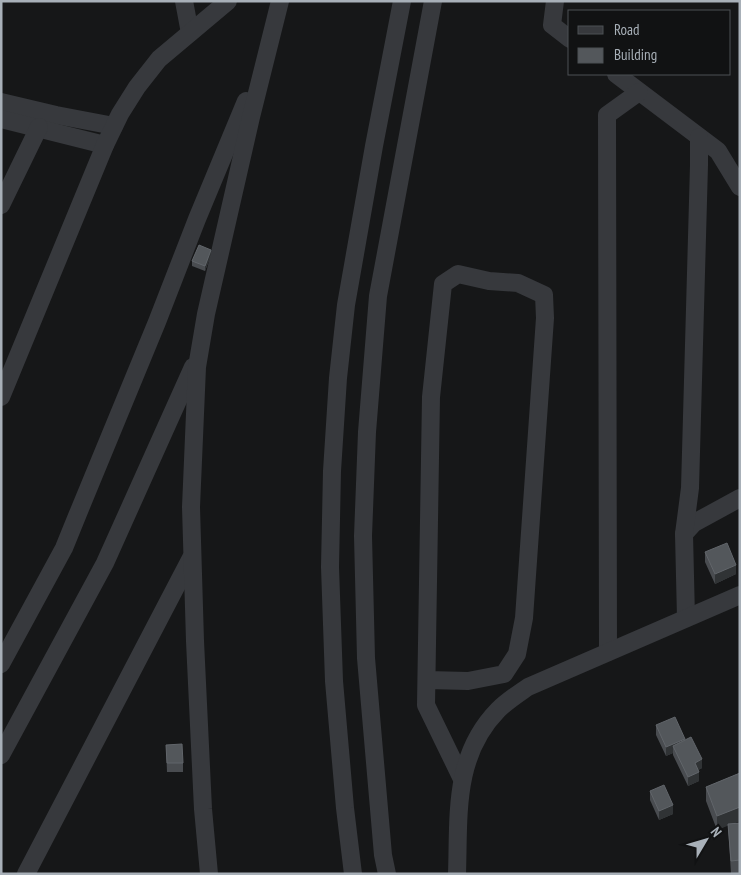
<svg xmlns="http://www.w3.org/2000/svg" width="741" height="875" font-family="'PT Sans Narrow',sans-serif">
<rect width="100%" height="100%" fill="#161718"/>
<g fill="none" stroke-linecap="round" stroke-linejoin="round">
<g stroke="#37393d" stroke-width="18">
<polyline points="184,1 190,33"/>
<polyline points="555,1 552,25 570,39"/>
<polyline points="616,74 718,151 740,187"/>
<polyline points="1,102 56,115 114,126"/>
<polyline points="1,119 105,145"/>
<polyline points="1,205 39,127"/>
<polyline points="1,397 105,145 120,114 137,87 159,59 228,1"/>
<polyline points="684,534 694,523 740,498"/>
<polyline points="686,618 684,534 690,488 699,165 699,137"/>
<polyline points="608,652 607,115 639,92"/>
<polyline points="1,664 64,548 77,516 157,322 197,219 246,101"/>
<polyline points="427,680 468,681 504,674 517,654 524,618 545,318 544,295 518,283 489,281 458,274 443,284 431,397 426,705 462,779"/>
<polyline points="1,755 105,563 193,367"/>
<polyline points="26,874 191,558"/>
<polyline points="209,874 203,809 195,641 191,507 197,367 206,314 251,117 280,1"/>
<polyline points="353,874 345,808 334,681 330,567 332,471 338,378 346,305 374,146 402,1"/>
<polyline points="387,874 383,855 366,658 363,536 367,432 378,296 433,1"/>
<path d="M457,874c2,-59 -4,-118 41,-164 9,-9 20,-16 30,-23l212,-92"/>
</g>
</g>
<g fill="#494c50">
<polygon points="211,255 205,271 192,266 192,261"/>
<polygon points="705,552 736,574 715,584 705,562"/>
<polygon points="656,725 685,740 702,768 698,770 699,781 688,786 673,755 673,753 666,756 656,735"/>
<polygon points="166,745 183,763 183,772 167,772"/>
<polygon points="740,773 740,821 733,823 740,823 740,874 731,874 728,825 717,830 706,801 706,787"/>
<polygon points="650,791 673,814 659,820 650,800"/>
</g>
<g fill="#303335">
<polygon points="211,250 211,255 205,271 205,266"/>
<polygon points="736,565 736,574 715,584 715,574"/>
<polygon points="685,739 685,748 673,746 673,753 666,756 666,747"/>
<polygon points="702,759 702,768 695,772 695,763"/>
<polygon points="699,772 699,781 688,786 688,777"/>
<polygon points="673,805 673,814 659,820 659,811"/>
<polygon points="740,807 740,821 717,830 717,816"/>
</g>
<g fill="#53575b" stroke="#61656a">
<polygon points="199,245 211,250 205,266 192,261"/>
<polygon points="727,543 736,565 715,574 705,552"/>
<polygon points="675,717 685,739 666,747 656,725"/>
<polygon points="691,737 702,759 695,763 699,772 688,777 673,746"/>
<polygon points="182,744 183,763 167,763 166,745"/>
<polygon points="740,773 740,807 717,816 706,787"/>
<polygon points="664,785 673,805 659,811 650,791"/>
<polygon points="740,823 740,860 731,861 728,824"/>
</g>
<rect width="741" height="875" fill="none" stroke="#a8b0b8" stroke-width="5"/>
<rect x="568" y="10" width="162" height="65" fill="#111213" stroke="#4d5155"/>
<rect x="578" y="26" width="25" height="8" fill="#37393d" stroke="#4d5155"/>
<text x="614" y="35" font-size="15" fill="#a8b0b8">Road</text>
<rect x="578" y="48" width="25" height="15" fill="#53575b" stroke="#4d5155"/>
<text x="614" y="60" font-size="15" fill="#a8b0b8">Building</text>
<g transform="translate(706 840) rotate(52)" stroke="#111213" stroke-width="4" paint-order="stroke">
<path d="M0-4L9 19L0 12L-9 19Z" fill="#a8b0b8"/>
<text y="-8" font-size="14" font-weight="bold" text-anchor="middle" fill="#a8b0b8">N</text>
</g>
</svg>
